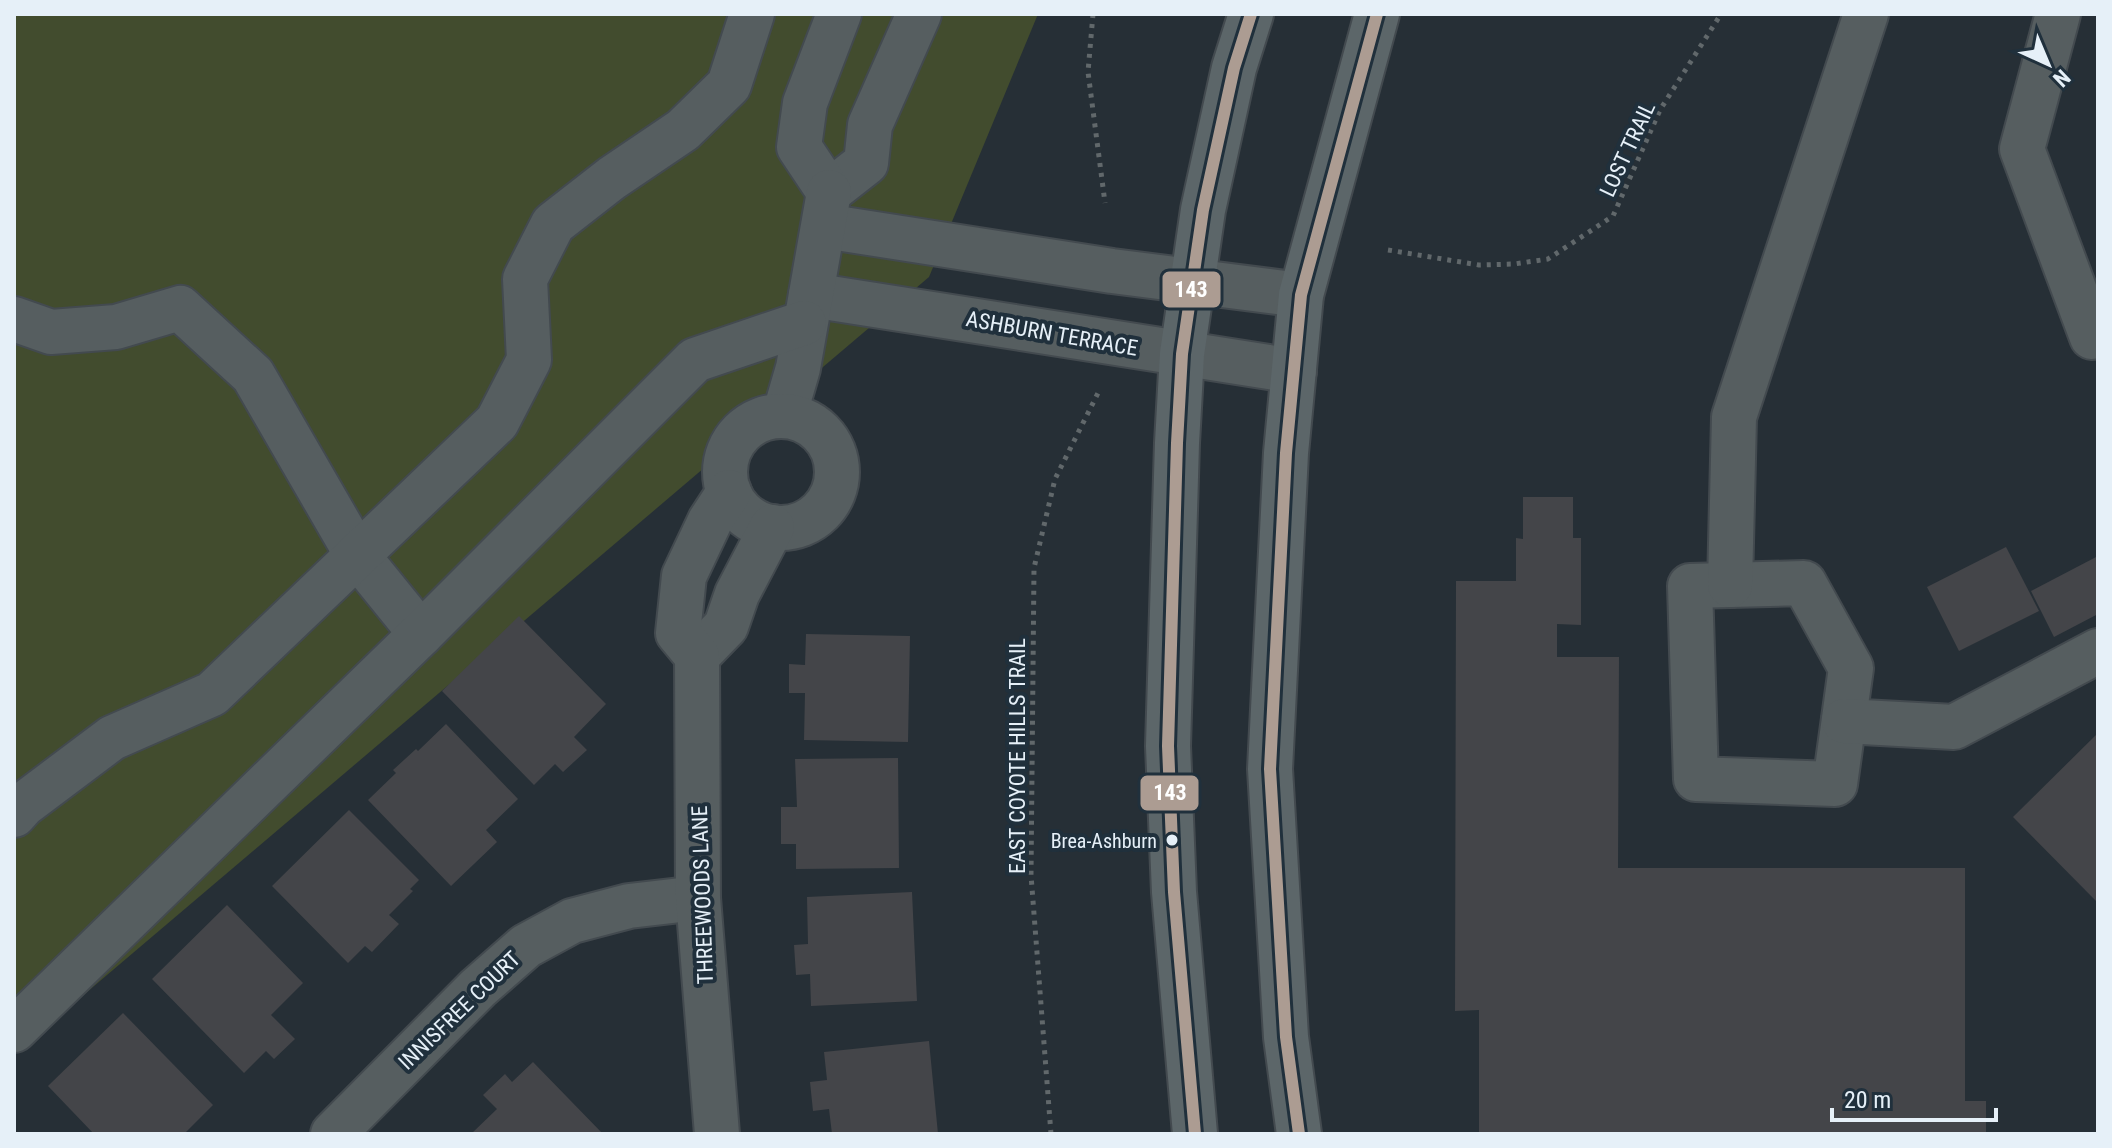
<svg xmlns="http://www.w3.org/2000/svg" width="2112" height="1148" font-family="'Roboto Condensed',sans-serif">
<rect width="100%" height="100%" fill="#262f36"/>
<polygon fill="#424c2e" points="14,14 1038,14 929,277 14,1054"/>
<g fill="#444549">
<polygon points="1523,497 1573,497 1573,538 1581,538 1581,625 1557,624 1557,657 1619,657 1618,868 1965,868 1965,1101 1986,1101 1986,1133 1479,1134 1479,1010 1455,1011 1456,581 1516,581 1516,538 1523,539"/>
<polygon points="2006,547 2039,611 1959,651 1927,587"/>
<polygon points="2098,556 2098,614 2054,637 2031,591"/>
<polygon points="519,616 606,704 574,737 587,750 563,772 555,764 534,785 442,691"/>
<polygon points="806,634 910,636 908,742 804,740 805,693 789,693 789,664 805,665"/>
<polygon points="446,724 518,799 486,830 497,842 451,886 368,800 396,773 393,770 416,749 418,751"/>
<polygon points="2098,733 2098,903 2013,817"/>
<polygon points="898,758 899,868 796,869 796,844 781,844 781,807 797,807 795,759"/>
<polygon points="349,810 419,880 410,889 413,891 389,915 399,924 372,952 365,946 348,963 272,886"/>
<polygon points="912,892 917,1001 811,1006 810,974 796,975 794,945 808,944 807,897"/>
<polygon points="227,905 303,983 271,1015 295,1039 274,1059 266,1051 244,1073 152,979"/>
<polygon points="123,1013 213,1105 184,1134 94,1134 48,1086"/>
<polygon points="929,1041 938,1134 832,1134 829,1109 813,1111 810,1082 827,1080 824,1052"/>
<polygon points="533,1062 603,1134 471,1134 497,1109 483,1095 505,1074 512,1082"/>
</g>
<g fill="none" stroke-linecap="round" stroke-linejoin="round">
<defs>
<g id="minor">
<polyline points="2058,14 2022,149 2092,337 2098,331"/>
<polyline points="829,192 866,163 870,125 919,14"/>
<polyline points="829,192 799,147 805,103 839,14"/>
<polyline points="824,226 1112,271 1301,295"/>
<polyline points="811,295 1294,371"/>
<polyline points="14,319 51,332 116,327 180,308 253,375 357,555 421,634"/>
<polyline points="784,416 798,368 829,192"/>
<circle cx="781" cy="472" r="56"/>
<polygon points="1804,583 1851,668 1835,784 1696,779 1690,586"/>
<polyline points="1730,585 1734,417 1866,14"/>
<polyline points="697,656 726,626 737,594 772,527"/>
<polyline points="1844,721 1954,727 2098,651"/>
<polyline points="14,815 23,805 112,738 212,694 497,422 529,360 525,279 553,224 612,178 683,130 729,85 752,14"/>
<polyline points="14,1030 421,634 695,360 804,323"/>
<polyline points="333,1134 478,988 526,946 572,921 629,906 698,898"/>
<polyline points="717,1134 698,898 697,656 678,633 684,576 710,521 729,492"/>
</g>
<g id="major">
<polyline points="1195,1134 1174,892 1168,746 1177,443 1182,354 1203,210 1234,68 1251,14"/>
<polyline points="1299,1134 1286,1037 1270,769 1286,453 1301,295 1377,14"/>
</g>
</defs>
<use href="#minor" stroke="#434a4f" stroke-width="48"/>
<use href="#major" stroke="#434a4f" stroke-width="48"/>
<g stroke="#61686b" stroke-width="5" stroke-dasharray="4 6" stroke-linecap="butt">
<polyline points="1093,14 1088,72 1105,203"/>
<polyline points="1388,250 1479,265 1514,264 1548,259 1613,216 1660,110 1721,14"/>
<polyline points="1051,1134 1031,875 1034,568 1055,479 1099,391"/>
</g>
<use href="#minor" stroke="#565e60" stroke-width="44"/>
<use href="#major" stroke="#5c6669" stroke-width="44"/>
<defs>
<g id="bus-1">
<polyline points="1195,1134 1174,892 1168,746 1177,443 1182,354 1203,210 1234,68 1251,14"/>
<polyline points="1299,1134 1286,1037 1270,769 1286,453 1301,295 1377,14"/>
</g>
</defs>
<use href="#bus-1" stroke="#20303c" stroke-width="18"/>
<use href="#bus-1" stroke="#ac9c92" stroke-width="12"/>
</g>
<circle fill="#e6f0f8" stroke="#20303c" stroke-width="3" cx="1172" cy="840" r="7"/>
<g text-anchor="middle" stroke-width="8" stroke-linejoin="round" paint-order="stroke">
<g font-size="20" fill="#e6f0f8" stroke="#20303c" text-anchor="end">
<text x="1157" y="848">Brea-Ashburn</text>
</g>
<g font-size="22" fill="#e6f0f8" stroke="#20303c">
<text transform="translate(1627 149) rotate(-65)" y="8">LOST TRAIL</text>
<text transform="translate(1052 333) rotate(10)" y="8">ASHBURN TERRACE</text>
<text transform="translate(1017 756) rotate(-90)" y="8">EAST COYOTE HILLS TRAIL</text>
<text transform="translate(702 895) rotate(-92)" y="8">THREEWOODS LANE</text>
<text transform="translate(459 1010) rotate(-44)" y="8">INNISFREE COURT</text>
</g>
</g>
<g stroke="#20303c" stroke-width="3">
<rect x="1161" y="270" width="61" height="39" rx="8" fill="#ac9c92"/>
<rect x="1139" y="774" width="61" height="38" rx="8" fill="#ac9c92"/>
</g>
<g font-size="22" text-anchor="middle" font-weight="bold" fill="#fff">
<text x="1191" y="297">143</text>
<text x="1170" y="800">143</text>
</g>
<rect width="2112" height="1148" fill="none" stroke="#e6f0f8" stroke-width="32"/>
<g transform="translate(2048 64) rotate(136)" stroke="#20303c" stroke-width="6" paint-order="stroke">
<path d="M0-6L14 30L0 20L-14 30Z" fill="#e6f0f8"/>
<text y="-12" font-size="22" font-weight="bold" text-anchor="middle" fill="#e6f0f8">N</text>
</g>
<path d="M1832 1108v12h164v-12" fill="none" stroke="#e6f0f8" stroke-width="4"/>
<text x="1844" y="1108" font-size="24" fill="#e6f0f8" stroke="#20303c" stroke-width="6" paint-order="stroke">20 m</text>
</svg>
